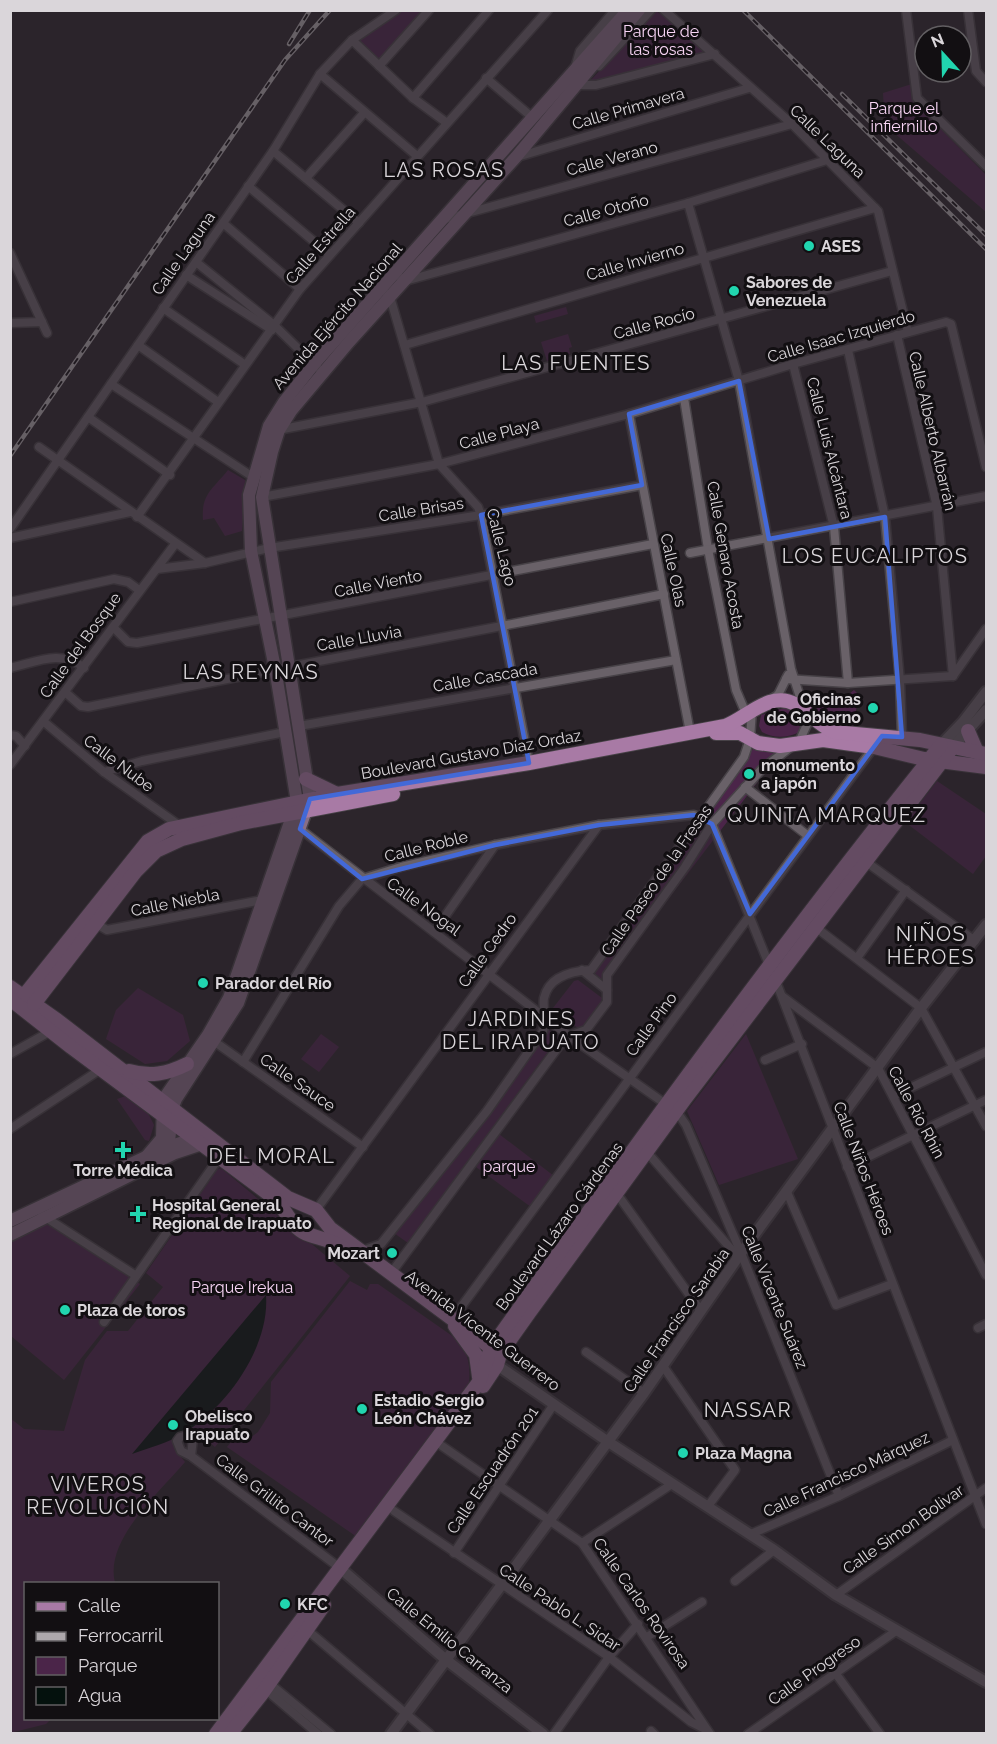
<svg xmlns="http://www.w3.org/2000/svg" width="997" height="1744" font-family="Raleway,sans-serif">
<rect width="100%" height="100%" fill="#2c252b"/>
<g fill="#4b2549">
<polygon points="402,11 428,11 379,65 357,42"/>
<polygon points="656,11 683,28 708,52 589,82"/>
<polygon points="912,84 917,105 986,175 986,212 885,125 883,93"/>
<polygon points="566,307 568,314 536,323 534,316"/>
<polygon points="568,334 572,347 569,348 570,354 547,361 541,342"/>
<path d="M228,470l17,10 -3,51 -17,5 -11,-18 -11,2c-2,-26 10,-31 25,-50z"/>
<path d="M854,690l4,4 -4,34c-26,-3 -32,-7 -48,-28l39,-3z"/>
<path d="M784,708c13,4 20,8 17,23 -11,7 -28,8 -39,1l-3,-6 2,-11z"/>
<polygon points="755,746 782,750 605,982 591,970"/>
<polygon points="937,781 986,814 986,856 973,874 905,822"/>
<path d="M578,980l24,18c-2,10 -13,28 -23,31l-26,-21 21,-27z"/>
<polygon points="138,988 183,1015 190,1041 167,1061 145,1064 106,1039 116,1010"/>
<polygon points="548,1029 558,1038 408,1243 394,1233"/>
<polygon points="321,1034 339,1047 319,1072 301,1059"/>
<polygon points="746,1034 798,1159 719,1185 687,1111"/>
<polygon points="126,1096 148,1113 154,1125 149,1141 145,1140 117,1099"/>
<polygon points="499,1134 554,1176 531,1207 476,1167"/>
<path d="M221,1168l129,108 -135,171c-14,-13 -22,-18 -40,-9l-1,10 11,14c-26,31 -81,78 -70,121l-89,1v134l25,1 -5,5 -36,9v-315l14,11 40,2 21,-71 22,-29h21l35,-44 -17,-14 71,-103z"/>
<polygon points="45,1223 140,1284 64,1380 11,1336 11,1239"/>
<path d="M350,1281l17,9 3,-6h8l80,56c12,16 12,27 11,46l-112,151 -130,-90 4,-5 19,-4 8,-6 12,-19 1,-31z"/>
</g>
<path fill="#04110d" d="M266,1295c4,52 -39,112 -82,138 -16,10 -35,15 -52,21z"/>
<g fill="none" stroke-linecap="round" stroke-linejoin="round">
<defs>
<g id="minor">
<polyline points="664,10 792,124 878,211 908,332"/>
<polyline points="906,10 917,98 986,166"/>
<polyline points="968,10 976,71 986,82"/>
<polyline points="352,40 413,98 447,123"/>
<polyline points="379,66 429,10"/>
<polyline points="599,66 651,10"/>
<polyline points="575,68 580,51 615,10"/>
<polyline points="320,74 417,156"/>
<polyline points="486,78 533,118"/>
<polyline points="578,85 596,85 715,54"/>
<polyline points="413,98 489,10"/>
<polyline points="273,151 359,223"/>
<polyline points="517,157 749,88"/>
<polyline points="306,178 364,113"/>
<polyline points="248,186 330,255"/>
<polyline points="442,220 792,124"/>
<polyline points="223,223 300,289"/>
<polyline points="10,253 47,333"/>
<polyline points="196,262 273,324 318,368"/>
<polyline points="395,273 405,281 688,203 827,160"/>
<polyline points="186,275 272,330"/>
<polyline points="387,294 390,297 439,464 478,507 481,515 529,763"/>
<polyline points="163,308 244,364"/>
<polyline points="10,323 42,322"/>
<polyline points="897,335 937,507 953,676"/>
<polyline points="138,345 218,402"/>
<polyline points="405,345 875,208"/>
<polyline points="848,350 885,517 900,681 902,737"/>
<polyline points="793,364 834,527 848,683"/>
<polyline points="111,384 253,477"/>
<polyline points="684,398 708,549 736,690 747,716"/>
<polyline points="629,414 690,732"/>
<polyline points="88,417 170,475"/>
<polyline points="278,430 422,402 892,271"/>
<polyline points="39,447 205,563"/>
<polyline points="262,497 439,464 629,414 793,364 946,322 951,324 986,467"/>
<polyline points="137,517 300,289 548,10"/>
<polyline points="10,529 273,151 320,74 352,40 396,10"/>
<polyline points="10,538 130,512"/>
<polyline points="690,553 986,496"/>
<polyline points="157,569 205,563 269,548 481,515 642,485"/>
<polyline points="10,602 114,579 128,582 139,590"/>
<polyline points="113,627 128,642 137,643 653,544"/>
<path d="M10,668c26,-6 52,-19 74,0"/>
<polyline points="953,676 986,629"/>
<polyline points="786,679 848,683 953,676"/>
<path d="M65,692l16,14 7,1c192,-40 384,-74 576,-113"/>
<polyline points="770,700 778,695 788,675"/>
<polyline points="43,721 104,772 180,826"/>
<polyline points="299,726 676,660"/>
<polyline points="10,735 16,736 25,746"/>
<polyline points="10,765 175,544"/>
<polyline points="104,772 142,761 285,732"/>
<polyline points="745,787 807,835"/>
<polyline points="300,829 569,1036 677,1112 686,1125 741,1253 839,1496"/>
<polyline points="865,861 975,941"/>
<polyline points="95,923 107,930 262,900"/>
<polyline points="814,926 921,1008 986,1126"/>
<polyline points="434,932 495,845"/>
<polyline points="857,958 906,890"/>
<polyline points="582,970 607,990"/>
<polyline points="775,979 986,1524"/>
<polyline points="783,997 878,1068 986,1275"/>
<polyline points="215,1042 363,1147"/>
<polyline points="10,1054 51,1031"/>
<polyline points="765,1060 802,1044"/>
<polyline points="243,1062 339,906 362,879 401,867 495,845 599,825 694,815 712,824 770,967"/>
<polyline points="893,1096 986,1052"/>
<polyline points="10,1129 101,1069"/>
<polyline points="647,1152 738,1257"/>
<polyline points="847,1167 986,1100"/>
<polyline points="615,1191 701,1311"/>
<polyline points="787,1192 836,1305 892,1284"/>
<polyline points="316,1210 599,825"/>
<polyline points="42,1215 135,1275"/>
<path d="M362,1251l19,-7 106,-133 56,-80c5,-15 -1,-21 1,-33 5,-22 28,-27 47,-28l153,-213 6,-18 2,-29"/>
<polyline points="392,1272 559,1046 569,1036 586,1030 607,1002 607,975 685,867 712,824 762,769 800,740 808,722 791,669 739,381 688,203"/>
<polyline points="453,1318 874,747"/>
<polyline points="104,1322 219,1158"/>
<polyline points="978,1328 986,1324"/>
<polyline points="586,1352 644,1393"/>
<polyline points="663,1366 735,1470 708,1506"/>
<polyline points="442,1446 582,1543 710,1734"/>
<polyline points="191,1456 193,1438 187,1435 180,1437 177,1441 181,1451 191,1456 340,1568"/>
<polyline points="394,1511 609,1657 691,1722 707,1730"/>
<polyline points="751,1534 839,1496 953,1440"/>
<polyline points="582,1543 672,1484"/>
<polyline points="454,1553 554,1404"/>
<polyline points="735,1581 774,1550"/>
<polyline points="836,1595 986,1488"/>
<polyline points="306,1629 430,1734"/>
<polyline points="647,1637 702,1602"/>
<polyline points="836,1674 880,1734"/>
<polyline points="269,1683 331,1734"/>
<polyline points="265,1689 318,1734"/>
<polyline points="651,1731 654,1734"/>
<polyline points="554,1734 609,1657 638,1624"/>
<polyline points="748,1734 896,1631"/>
</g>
<g id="tertiary">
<polyline points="941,745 963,722 986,692"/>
<polyline points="952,748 986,710"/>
<polyline points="497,1365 607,1441 774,1550 836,1595 986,1682"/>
<polyline points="340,1568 445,1659 543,1734"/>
<polyline points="391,1734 644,1393 741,1253 921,1008 986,925"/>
</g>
<g id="secondary">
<polyline points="146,1157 162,1138 163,1100 208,1035 229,998 297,802 275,668 251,551 249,495 269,426 284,402 314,364 628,10"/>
<polyline points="150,1167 169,1141 173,1107 176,1099 238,1003 310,799 262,497 272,452 279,430 291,411 349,342 516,157 639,10"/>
<polyline points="10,1221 165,1148 199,1137"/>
<polyline points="10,1235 175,1153 199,1145"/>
</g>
<g id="primary">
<polyline points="968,731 977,752"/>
<polyline points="716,733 740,733 758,743 780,746 823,740 874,747 924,759 986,767"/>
<polyline points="306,779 337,794"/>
<polyline points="10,987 57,1020 288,1198 316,1210 330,1228 498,1353"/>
<path d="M23,997l125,-156 21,-12 168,-35 192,-31 196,-37c22,-8 45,-36 70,-22 14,8 24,21 39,28l86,8 66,14"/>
<path d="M10,999l61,48 207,154c7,10 14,25 25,31 13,7 24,5 40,16"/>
<polyline points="34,1004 136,871 156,851 182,839 241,823 393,794"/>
<path d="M129,1071c21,6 38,3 58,-7"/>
<polyline points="455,1326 476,1355 479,1377"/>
<polyline points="483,1386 497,1365 500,1354 529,1313 685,1099 952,748"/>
<path d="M216,1734l263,-352 12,-34c145,-204 293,-408 450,-603"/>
<polyline points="230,1734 261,1695 324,1605"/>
</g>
</defs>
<use href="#minor" stroke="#474247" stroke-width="11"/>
<use href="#tertiary" stroke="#474247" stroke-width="14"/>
<use href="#secondary" stroke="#474247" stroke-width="15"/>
<use href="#primary" stroke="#474247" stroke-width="16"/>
<use href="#minor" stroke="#696168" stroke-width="8"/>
<use href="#tertiary" stroke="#696168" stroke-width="10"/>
<use href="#secondary" stroke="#886e86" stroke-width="12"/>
<use href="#primary" stroke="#a87aa5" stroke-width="14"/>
<defs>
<g id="rail">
<polyline points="743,10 986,249"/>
<polyline points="289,44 310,10"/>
<polyline points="842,94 986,235"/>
<polyline points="10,456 285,60 330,10"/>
</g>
</defs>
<use href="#rail" stroke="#ada8ac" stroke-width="4.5"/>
<use href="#rail" stroke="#120f12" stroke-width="2" stroke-dasharray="7" stroke-linecap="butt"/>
</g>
<path d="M0 0H997V1744H0ZM739,381l30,158 116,-22 17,220 -20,-1 -132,178 -38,-90 -18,-9 -95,10 -104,20 -133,34 -62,-50 10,-30 219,-36 -48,-248 161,-30 -13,-71z" fill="#2c252b" fill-opacity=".55" fill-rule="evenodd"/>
<path fill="none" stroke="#4369d8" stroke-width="4.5" stroke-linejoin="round" d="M739,381l30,158 116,-22 17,220 -20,-1 -132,178 -38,-90 -18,-9 -95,10 -104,20 -133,34 -62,-50 10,-30 219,-36 -48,-248 161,-30 -13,-71z"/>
<g fill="#21d5af" stroke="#120f12" stroke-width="2">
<circle cx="809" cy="246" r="6"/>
<circle cx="734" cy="291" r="6"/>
<circle cx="873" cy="708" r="6"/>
<circle cx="749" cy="774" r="6"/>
<circle cx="203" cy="983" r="6"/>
<path d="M120 1141h6v6h6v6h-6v6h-6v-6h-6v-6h6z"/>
<path d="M135 1205h6v6h6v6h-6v6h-6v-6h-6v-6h6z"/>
<circle cx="392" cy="1253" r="6"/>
<circle cx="65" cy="1310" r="6"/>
<circle cx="362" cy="1409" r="6"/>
<circle cx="173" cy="1425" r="6"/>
<circle cx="683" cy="1453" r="6"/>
<circle cx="285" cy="1604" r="6"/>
</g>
<g text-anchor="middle" stroke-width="6" stroke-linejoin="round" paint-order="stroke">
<g font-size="16" fill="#f8d5f5" stroke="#120f12">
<text x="661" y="37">Parque de<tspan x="661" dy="18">las rosas</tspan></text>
<text x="904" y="114">Parque el<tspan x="904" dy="18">infiernillo</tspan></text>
<text x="509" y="1172">parque</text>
<text x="242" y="1293">Parque Irekua</text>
</g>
<g font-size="16" fill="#dad6da" stroke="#120f12">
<text transform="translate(628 108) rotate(-16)" y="6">Calle Primavera</text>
<text transform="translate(828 141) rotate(44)" y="6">Calle Laguna</text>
<text transform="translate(612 158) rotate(-15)" y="6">Calle Verano</text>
<text transform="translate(606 210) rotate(-15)" y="6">Calle Otoño</text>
<text transform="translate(320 245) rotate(-49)" y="6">Calle Estrella</text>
<text transform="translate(183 253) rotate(-55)" y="6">Calle Laguna</text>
<text transform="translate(635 261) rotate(-16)" y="6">Calle Invierno</text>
<text transform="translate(337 316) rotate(-49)" y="6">Avenida Ejército Nacional</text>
<text transform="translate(654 323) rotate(-15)" y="6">Calle Rocío</text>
<text transform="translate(841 336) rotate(-16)" y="6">Calle Isaac Izquierdo</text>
<text transform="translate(933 431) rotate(77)" y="6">Calle Alberto Albarrán</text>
<text transform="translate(499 433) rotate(-15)" y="6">Calle Playa</text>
<text transform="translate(830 448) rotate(76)" y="6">Calle Luis Alcántara</text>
<text transform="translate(421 509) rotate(-9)" y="6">Calle Brisas</text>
<text transform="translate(502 547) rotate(76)" y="6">Calle Lago</text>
<text transform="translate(726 555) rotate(80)" y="6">Calle Genaro Acosta</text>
<text transform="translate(674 570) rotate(78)" y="6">Calle Olas</text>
<text transform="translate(378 583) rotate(-11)" y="6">Calle Viento</text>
<text transform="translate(359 638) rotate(-10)" y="6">Calle Lluvia</text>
<text transform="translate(80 645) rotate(-54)" y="6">Calle del Bosque</text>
<text transform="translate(485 677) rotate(-10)" y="6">Calle Cascada</text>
<text transform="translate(471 754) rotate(-10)" y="6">Boulevard Gustavo Díaz Ordaz</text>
<text transform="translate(119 763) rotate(37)" y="6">Calle Nube</text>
<text transform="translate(426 846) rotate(-14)" y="6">Calle Roble</text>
<text transform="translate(656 880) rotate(-55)" y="6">Calle Paseo de la Fresas</text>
<text transform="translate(175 902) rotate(-11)" y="6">Calle Niebla</text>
<text transform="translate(424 906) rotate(36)" y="6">Calle Nogal</text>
<text transform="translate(487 950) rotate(-54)" y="6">Calle Cedro</text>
<text transform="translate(651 1024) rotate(-54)" y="6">Calle Pino</text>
<text transform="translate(298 1082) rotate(35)" y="6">Calle Sauce</text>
<text transform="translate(917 1112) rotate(62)" y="6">Calle Río Rhin</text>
<text transform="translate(864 1168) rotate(69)" y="6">Calle Niños Héroes</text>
<text transform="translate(559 1226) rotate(-54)" y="6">Boulevard Lázaro Cárdenas</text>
<text transform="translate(775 1297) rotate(68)" y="6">Calle Vicente Suárez</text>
<text transform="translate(676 1320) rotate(-55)" y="6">Calle Francisco Sarabia</text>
<text transform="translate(483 1330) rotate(37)" y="6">Avenida Vicente Guerrero</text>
<text transform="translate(492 1470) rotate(-56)" y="6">Calle Escuadrón 201</text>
<text transform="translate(846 1474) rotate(-25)" y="6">Calle Francisco Márquez</text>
<text transform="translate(275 1500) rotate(37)" y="6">Calle Grillito Cantor</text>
<text transform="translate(903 1529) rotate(-35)" y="6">Calle Simon Bolivar</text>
<text transform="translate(642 1603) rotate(55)" y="6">Calle Carlos Rovirosa</text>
<text transform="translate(560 1607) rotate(34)" y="6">Calle Pablo L. Sidar</text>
<text transform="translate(450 1640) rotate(39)" y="6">Calle Emilio Carranza</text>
<text transform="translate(814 1670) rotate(-35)" y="6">Calle Progreso</text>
</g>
<g font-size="16" font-weight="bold" fill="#dad6da" stroke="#120f12" text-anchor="start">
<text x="821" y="252">ASES</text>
<text x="746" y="288">Sabores de<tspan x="746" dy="18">Venezuela</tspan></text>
<text x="861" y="705" text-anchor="end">Oficinas<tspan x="861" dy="18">de Gobierno</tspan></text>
<text x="761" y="771">monumento<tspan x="761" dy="18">a japón</tspan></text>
<text x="215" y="989">Parador del Río</text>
<text x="123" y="1176" text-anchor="middle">Torre Médica</text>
<text x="152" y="1211">Hospital General<tspan x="152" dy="18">Regional de Irapuato</tspan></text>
<text x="380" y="1259" text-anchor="end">Mozart</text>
<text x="77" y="1316">Plaza de toros</text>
<text x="374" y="1406">Estadio Sergio<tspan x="374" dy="18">León Chávez</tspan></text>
<text x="185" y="1422">Obelisco<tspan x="185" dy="18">Irapuato</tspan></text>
<text x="695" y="1459">Plaza Magna</text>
<text x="297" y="1610">KFC</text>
</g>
<g font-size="20" letter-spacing="1.5" fill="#dad6da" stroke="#120f12">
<text x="444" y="177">LAS ROSAS</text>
<text x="576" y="370">LAS FUENTES</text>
<text x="875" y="563">LOS EUCALIPTOS</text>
<text x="251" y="679">LAS REYNAS</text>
<text x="827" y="822">QUINTA MARQUEZ</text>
<text x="931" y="941">NIÑOS<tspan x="931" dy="23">HÉROES</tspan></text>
<text x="521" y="1026">JARDINES<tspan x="521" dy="23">DEL IRAPUATO</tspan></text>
<text x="272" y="1163">DEL MORAL</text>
<text x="748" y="1417">NASSAR</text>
<text x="98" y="1491">VIVEROS<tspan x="98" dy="23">REVOLUCIÓN</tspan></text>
</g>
</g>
<rect width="997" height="1744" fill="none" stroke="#dad6da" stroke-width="24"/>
<rect x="24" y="1582" width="195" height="138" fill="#120f12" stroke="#625f62" stroke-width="1.5"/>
<rect x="36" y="1602" width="30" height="9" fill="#a87aa5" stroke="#625f62" stroke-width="1.5"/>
<text x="78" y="1612" font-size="18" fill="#dad6da">Calle</text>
<rect x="36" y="1632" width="30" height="9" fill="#ada8ac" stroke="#625f62" stroke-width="1.5"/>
<text x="78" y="1642" font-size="18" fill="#dad6da">Ferrocarril</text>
<rect x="36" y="1657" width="30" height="18" fill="#4b2549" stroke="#625f62" stroke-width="1.5"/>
<text x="78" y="1672" font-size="18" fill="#dad6da">Parque</text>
<rect x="36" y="1687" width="30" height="18" fill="#04110d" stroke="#625f62" stroke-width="1.5"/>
<text x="78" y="1702" font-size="18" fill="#dad6da">Agua</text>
<g transform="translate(943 54) rotate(338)"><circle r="28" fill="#120f12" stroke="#625f62" stroke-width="1.5"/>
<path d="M0-4.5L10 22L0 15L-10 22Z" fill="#21d5af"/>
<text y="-9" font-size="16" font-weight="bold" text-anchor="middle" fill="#dad6da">N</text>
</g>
</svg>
